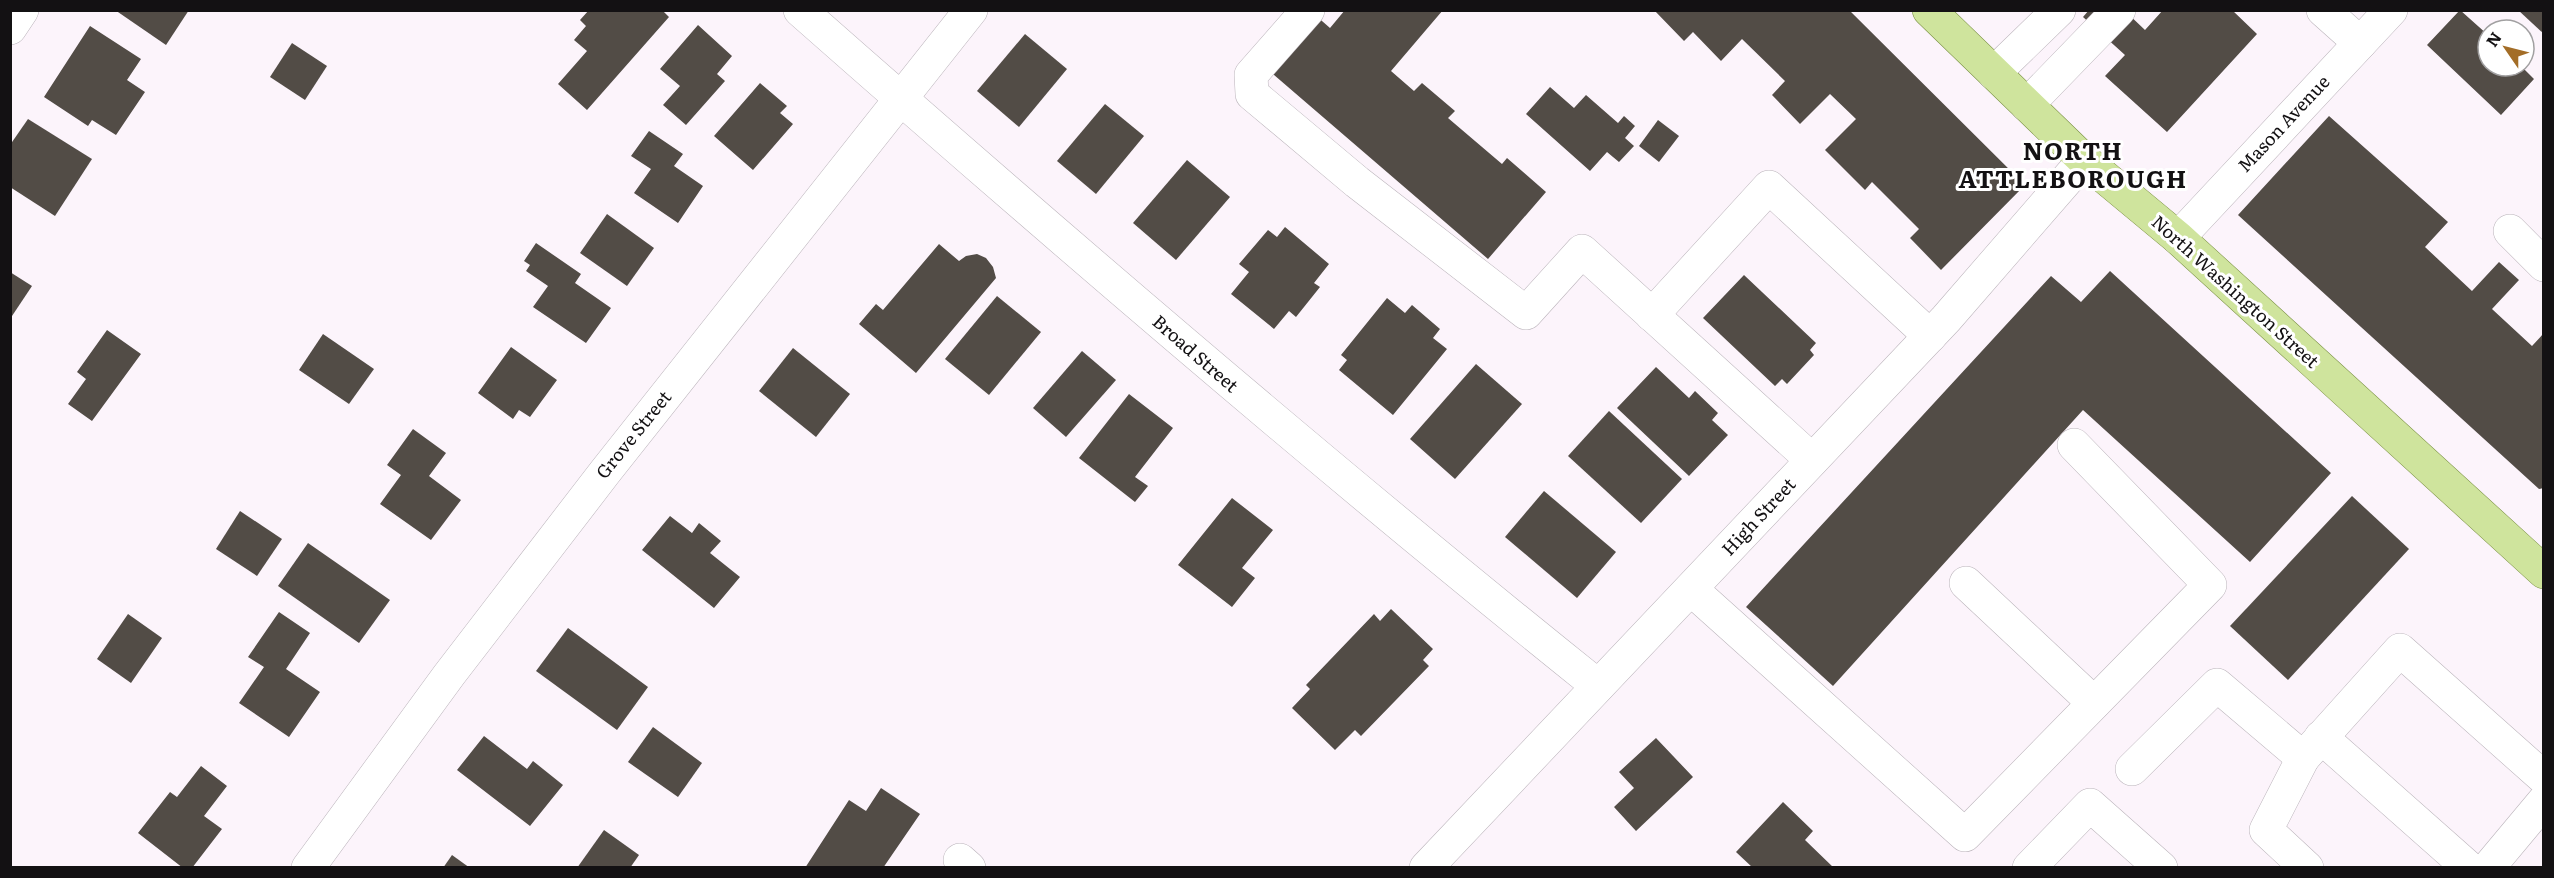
<svg xmlns="http://www.w3.org/2000/svg" width="2554" height="878" font-family="Literata,serif">
<rect width="100%" height="100%" fill="#fcf4fb"/>
<g fill="#524c46">
<polygon points="115,10 189,10 166,45"/>
<polygon points="589,10 662,10 669,17 587,110 558,84 587,51 574,40 586,26 580,20"/>
<polygon points="1345,10 1443,10 1391,71 1414,91 1422,83 1455,111 1448,118 1502,164 1507,158 1546,192 1488,259 1267,69 1314,14 1330,28"/>
<polygon points="1654,10 1849,10 2025,185 1941,270 1910,238 1919,229 1872,182 1865,190 1825,150 1856,119 1830,94 1800,124 1772,95 1785,81 1742,39 1721,61 1693,32 1684,41"/>
<polygon points="2089,10 2124,10 2145,30 2163,10 2232,10 2257,34 2167,132 2105,76 2125,55 2083,17"/>
<polygon points="2460,10 2488,35 2488,66 2521,66 2534,79 2501,115 2427,45"/>
<polygon points="2518,10 2544,10 2544,34"/>
<polygon points="698,25 732,56 717,74 725,81 686,125 663,105 680,86 660,69"/>
<polygon points="90,26 141,59 127,80 145,92 116,135 92,120 88,126 44,97"/>
<polygon points="1025,34 1067,69 1019,127 977,91"/>
<polygon points="292,43 327,66 305,100 270,77"/>
<polygon points="760,83 787,106 780,113 793,124 753,170 714,136"/>
<polygon points="1550,87 1574,108 1586,95 1618,123 1624,116 1635,126 1625,138 1634,146 1619,162 1607,152 1590,171 1526,114"/>
<polygon points="1105,104 1144,136 1096,194 1057,161"/>
<polygon points="2329,116 2448,222 2425,247 2472,291 2499,262 2519,280 2492,309 2532,346 2544,333 2544,488 2539,489 2238,215"/>
<polygon points="28,119 92,159 55,216 10,187 10,145"/>
<polygon points="1658,120 1679,136 1659,162 1639,146"/>
<polygon points="649,131 683,154 674,166 703,186 678,223 634,193 651,169 631,156"/>
<polygon points="1187,160 1230,197 1176,260 1133,223"/>
<polygon points="607,214 654,248 627,286 580,253"/>
<polygon points="1285,227 1329,264 1314,283 1320,287 1296,317 1289,311 1274,329 1231,294 1249,272 1239,264 1268,230 1277,237"/>
<polygon points="536,243 581,274 575,283 611,308 586,343 533,307 548,286 526,271 530,265 524,261"/>
<polygon points="939,244 959,261 966,256 977,254 986,258 993,267 996,278 916,373 859,324 876,304 883,310"/>
<polygon points="2110,271 2331,473 2250,562 2083,410 1833,686 1746,607 2051,276 2081,302"/>
<polygon points="10,272 32,286 10,319"/>
<polygon points="1744,275 1816,343 1810,350 1814,355 1787,384 1782,379 1775,386 1703,318"/>
<polygon points="997,296 1041,332 989,395 945,359"/>
<polygon points="1387,298 1405,313 1412,305 1440,329 1433,338 1447,349 1393,415 1339,370 1347,360 1341,355"/>
<polygon points="107,330 141,354 92,421 68,404 86,379 77,372"/>
<polygon points="323,334 374,369 349,404 299,370"/>
<polygon points="511,347 557,380 530,417 519,410 513,419 478,393"/>
<polygon points="793,348 850,394 816,437 759,391"/>
<polygon points="1082,351 1116,380 1066,437 1033,408"/>
<polygon points="1476,364 1522,404 1455,479 1410,439"/>
<polygon points="1656,367 1689,398 1695,391 1718,413 1712,420 1728,435 1689,476 1617,408"/>
<polygon points="1129,394 1173,428 1135,477 1148,486 1135,502 1079,458"/>
<polygon points="1609,411 1682,479 1641,523 1568,456"/>
<polygon points="413,429 446,453 429,476 461,500 431,540 380,504 401,475 387,465"/>
<polygon points="1544,491 1616,552 1577,598 1505,537"/>
<polygon points="2352,496 2409,549 2288,680 2230,626"/>
<polygon points="1232,498 1273,530 1242,568 1255,578 1232,607 1178,565"/>
<polygon points="240,511 282,539 257,576 216,549"/>
<polygon points="670,516 692,533 699,523 721,541 710,553 740,577 714,608 642,550"/>
<polygon points="308,543 390,600 359,643 278,586"/>
<polygon points="1391,609 1433,649 1423,660 1429,666 1361,736 1355,730 1335,750 1292,708 1310,689 1306,685 1374,614 1380,621"/>
<polygon points="279,612 310,633 286,669 320,692 289,737 239,703 264,667 248,657"/>
<polygon points="128,614 162,638 131,683 97,659"/>
<polygon points="568,628 648,687 617,730 536,671"/>
<polygon points="653,727 702,763 678,797 628,762"/>
<polygon points="484,736 527,769 533,761 563,785 530,826 457,770"/>
<polygon points="1656,738 1693,777 1636,831 1614,807 1634,788 1619,772"/>
<polygon points="201,766 227,786 204,816 222,829 192,868 183,868 138,833 170,792 177,797"/>
<polygon points="881,788 920,814 883,868 805,868 849,800 866,811"/>
<polygon points="1783,802 1813,831 1805,840 1834,868 1753,868 1736,852"/>
<polygon points="604,830 639,855 630,868 577,868"/>
<polygon points="452,855 470,868 443,868"/>
</g>
<g fill="none" stroke-linecap="round" stroke-linejoin="round">
<defs>
<g id="minor">
<path d="M800,10c262,231 526,458 798,676"/>
<polyline points="1308,10 1251,75 1252,94 1357,182 1526,313 1582,251 1812,460"/>
<polyline points="2323,10 2360,43"/>
<polyline points="10,28 22,10"/>
<polyline points="1994,73 2059,10"/>
<polyline points="2027,105 2119,10"/>
<polyline points="2510,231 2544,265"/>
<polyline points="2178,238 2391,10"/>
<polyline points="1652,315 1769,187 1930,336"/>
<polyline points="1966,583 2094,703"/>
<polyline points="1691,589 1965,835 2210,585 2074,445"/>
<polyline points="2321,737 2469,868"/>
<polyline points="2303,758 2266,830 2307,868"/>
<polyline points="2132,769 2217,685 2303,758 2400,650 2544,778"/>
<polyline points="960,860 969,868"/>
<polyline points="308,868 449,675 605,472 971,10"/>
<polyline points="1426,868 1946,319 2084,160"/>
<polyline points="2029,868 2090,805 2161,868"/>
<polyline points="2488,868 2544,801"/>
</g>
<polyline id="major" points="1929,10 2084,160 2178,238 2544,572"/>
</defs>
<use href="#minor" stroke="#bbb4bb" stroke-width="34"/>
<use href="#major" stroke="#788e42" stroke-width="34"/>
<use href="#minor" stroke="#fff" stroke-width="33"/>
<use href="#major" stroke="#cfe49d" stroke-width="33"/>
</g>
<g text-anchor="middle" stroke-width="6" stroke-linejoin="round" paint-order="stroke">
<g font-size="18" fill="#131113" stroke="#fff">
<text transform="translate(2284 124) rotate(-47)" y="6">Mason Avenue</text>
<text transform="translate(2235 292) rotate(42)" y="6">North Washington Street</text>
<text transform="translate(1195 354) rotate(41)" y="6">Broad Street</text>
<text transform="translate(634 435) rotate(-51)" y="6">Grove Street</text>
<text transform="translate(1759 517) rotate(-47)" y="6">High Street</text>
</g>
<g font-size="24" font-weight="bold" letter-spacing="1.5" fill="#131113" stroke="#fff">
<text x="2073" y="160">NORTH<tspan x="2073" dy="28">ATTLEBOROUGH</tspan></text>
</g>
</g>
<rect width="2554" height="878" fill="none" stroke="#131113" stroke-width="24"/>
<g transform="translate(2506 48) rotate(305)"><circle r="28" fill="#ffffff" stroke="#a1a0a1" stroke-width="1.5"/>
<path d="M0-4.5L10 22L0 15L-10 22Z" fill="#a36d27"/>
<text y="-9" font-size="16" font-weight="bold" text-anchor="middle" fill="#131113">N</text>
</g>
</svg>
